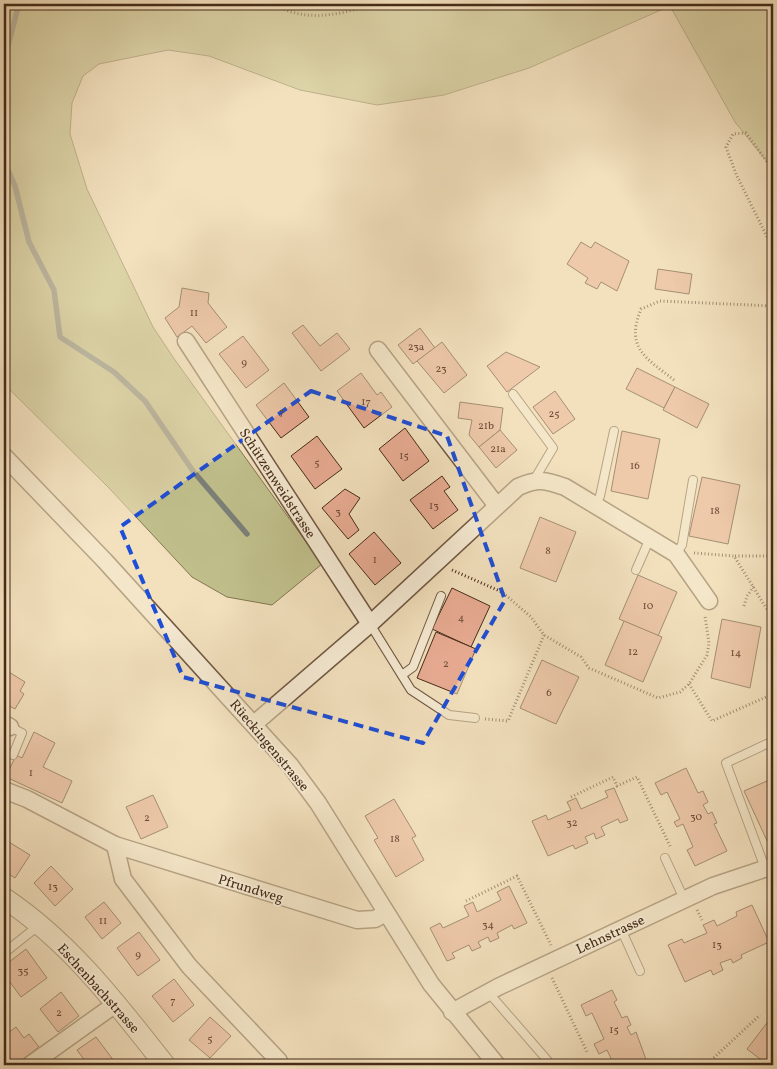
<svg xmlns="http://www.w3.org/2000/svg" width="777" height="1069" font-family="Vollkorn,serif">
<rect width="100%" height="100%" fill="#f3e1be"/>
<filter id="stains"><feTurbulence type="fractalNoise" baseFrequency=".004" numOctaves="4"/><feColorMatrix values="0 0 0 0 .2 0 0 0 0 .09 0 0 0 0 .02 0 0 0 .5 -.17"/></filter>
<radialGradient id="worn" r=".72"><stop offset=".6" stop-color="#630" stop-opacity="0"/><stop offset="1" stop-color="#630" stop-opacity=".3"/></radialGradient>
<polygon fill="#c1c18d" stroke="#837652" points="4,4 773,4 773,169 735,122 670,6 529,68 444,95 377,105 300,90 209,56 168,50 99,64 83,76 72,103 70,134 87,189 153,327 175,360 322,564 272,605 227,597 192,577 109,488 4,384"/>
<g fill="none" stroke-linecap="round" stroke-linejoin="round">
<g stroke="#7b817a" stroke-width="5.5">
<polyline points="4,60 19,4"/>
<polyline points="4,161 15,186 29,242 54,290 60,337 114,372 145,401 193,471 247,534"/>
</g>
</g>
<g fill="#e9ac93" stroke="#452b18">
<polygon points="581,242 591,248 595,242 629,261 617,291 601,282 597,289 585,283 588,278 567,264"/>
<polygon points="658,269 692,274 689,294 655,289"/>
<polygon points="182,288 209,293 208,303 227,327 206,343 192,326 177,337 165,318 179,307"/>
<polygon points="303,325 320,346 337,333 350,349 321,371 292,333"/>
<polygon points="420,328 435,348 413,364 398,345"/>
<polygon points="243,336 269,370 246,388 219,354"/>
<polygon points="442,342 467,375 444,393 417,361"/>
<polygon points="506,352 540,367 507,392 487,366"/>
<polygon points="637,368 675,387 664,408 626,389"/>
<polygon points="361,373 377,395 381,392 392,407 364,428 337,391"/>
<polygon points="284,383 309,417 281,438 256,405"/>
<polygon points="675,387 709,404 697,428 663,410"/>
<polygon points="555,391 575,419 553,434 533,407"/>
<polygon points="460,402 503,408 500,430 479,447 469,435 472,420 458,418"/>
<polygon points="405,428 429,461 403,481 379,449"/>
<polygon points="500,430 517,450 496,468 479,447"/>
<polygon points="622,431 660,439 648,499 611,491"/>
<polygon points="317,436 342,469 315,489 291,456"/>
<polygon points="442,476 450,487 444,491 458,510 433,529 410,500"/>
<polygon points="702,477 740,485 728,544 689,536"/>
<polygon points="345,489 360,498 349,514 359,530 348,539 322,508"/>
<polygon points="540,517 576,532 556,582 520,568"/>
<polygon points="374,532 401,563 375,585 349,554"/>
<polygon points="638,575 677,592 658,636 619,619"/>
<polygon points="452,588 490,606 471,647 432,629"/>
<polygon points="722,619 761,627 750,688 711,678"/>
<polygon points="624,621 662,637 643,682 605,665"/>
<polygon points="436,632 476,649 457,694 417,678"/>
<polygon points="542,660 579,677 556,724 520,708"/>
<polygon points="4,669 25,682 20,691 24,694 15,709 4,703"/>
<polygon points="34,732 55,743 43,767 72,781 62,803 6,777 16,755 22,758"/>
<polygon points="686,768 698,793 703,791 708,802 703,805 708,814 712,812 717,823 714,824 727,851 695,866 687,850 693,847 683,824 677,827 674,822 680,819 667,792 661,795 655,783"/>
<polygon points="767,781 773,796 773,843 769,845 744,791"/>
<polygon points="614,788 628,820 620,823 618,819 601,827 605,835 596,839 594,833 585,837 588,843 575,849 573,845 548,856 532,821 546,815 548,820 571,810 567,802 576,798 581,809 608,797 605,791"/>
<polygon points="153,795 168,827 141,839 126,807"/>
<polygon points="394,799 416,836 412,838 424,860 396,877 374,840 378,838 365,816"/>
<polygon points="4,839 30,855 15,878 4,871"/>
<polygon points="51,866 73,889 55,906 34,883"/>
<polygon points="509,886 527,923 514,929 512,925 497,933 499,938 490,942 488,937 478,942 481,947 472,951 469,945 452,953 455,958 447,961 430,928 440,923 443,928 469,916 464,906 473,902 477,912 501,900 497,892"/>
<polygon points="104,902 121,923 102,939 85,917"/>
<polygon points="752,905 769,942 741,955 742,958 733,963 731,959 720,963 723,970 713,975 711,970 685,982 668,945 682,939 684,943 707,933 703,925 714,920 717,926 737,916 736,912"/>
<polygon points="139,932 160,960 138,976 117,948"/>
<polygon points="26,949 47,978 21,997 4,974 4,966"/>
<polygon points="174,979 194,1005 173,1022 152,996"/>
<polygon points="612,990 617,1000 614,1002 622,1018 627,1016 631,1025 627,1027 631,1035 636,1032 648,1065 614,1065 607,1050 599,1054 594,1044 604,1039 592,1013 586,1016 581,1005"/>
<polygon points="61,992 79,1016 58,1032 40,1009"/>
<polygon points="773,1015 773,1065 768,1065 747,1049"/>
<polygon points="210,1017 231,1036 210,1058 189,1040"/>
<polygon points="16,1027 24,1038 29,1034 39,1047 15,1065 4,1050 4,1036"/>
<polygon points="96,1037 117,1065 88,1065 77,1050"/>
</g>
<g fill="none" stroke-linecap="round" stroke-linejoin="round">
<defs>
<g id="service">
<polyline points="513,394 553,448 534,480"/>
<polyline points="596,505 600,496 614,431"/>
<polyline points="676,554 682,545 693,480"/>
<polyline points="636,570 650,538"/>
<polyline points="370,624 411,690 449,715 475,718"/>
<polyline points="402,675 413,667 441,596"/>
<polyline points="10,727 22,733 13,755"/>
<polyline points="665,858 684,899"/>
<polyline points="765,868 726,763 773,741"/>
<polyline points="621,929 640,971"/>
<polyline points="4,953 38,926"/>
<polyline points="488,992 548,1061"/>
</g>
<g id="minor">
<polyline points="186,341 370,624"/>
<polyline points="378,350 497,506"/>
<polyline points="4,456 105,561 290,765 318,803 431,984 497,1065"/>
<polyline points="4,724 10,727"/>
<path d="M254,724l116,-100 148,-137c20,-9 27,-7 47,0l111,67 33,47"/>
<polyline points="4,790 27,799 115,845 357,920 375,919 386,913"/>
<polyline points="115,845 123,879 189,966 279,1061"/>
<polyline points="452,1012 498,987 713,886 773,866"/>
<polyline points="30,1065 117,1003"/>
</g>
<path id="tertiary" d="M4,898c66,44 113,106 161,167"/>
</defs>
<use href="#service" stroke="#705842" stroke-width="10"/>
<use href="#minor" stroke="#705842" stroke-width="19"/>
<use href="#tertiary" stroke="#705842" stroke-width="22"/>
<g stroke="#452b18" stroke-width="3" stroke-dasharray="1 2.5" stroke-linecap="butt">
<path d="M275,4c28,19 67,11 96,0"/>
<polyline points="773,170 746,133 733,134 726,147 736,174 773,249"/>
<path d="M674,380c-28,-22 -49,-32 -33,-71l19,-8 113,5"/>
<polyline points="694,553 734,556 773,619"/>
<polyline points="735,556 767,556 773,550"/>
<polyline points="452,570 502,592 531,617 544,635 581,657 589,668 658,698 680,692 689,684 707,655 709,643 705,616"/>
<polyline points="744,606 747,596 754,586"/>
<polyline points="689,684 712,721 773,694"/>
<polyline points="485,719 508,721 544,635"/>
<polyline points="571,797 613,777 617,786 637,777 671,848"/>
<polyline points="466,901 517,876 551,945"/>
<polyline points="697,910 702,920"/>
<polyline points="552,978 587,1052"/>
<polyline points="706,1065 760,1015"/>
</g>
<use href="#service" stroke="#f7ecd5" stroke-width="8"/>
<use href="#minor" stroke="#f7ecd5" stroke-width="16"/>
<use href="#tertiary" stroke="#f7ecd5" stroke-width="20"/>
</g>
<path d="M0 0H777V1069H0ZM311,391l136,45 58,164 -82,143 -240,-66 -63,-150z" fill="#f3e1be" fill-opacity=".55" fill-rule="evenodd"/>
<path fill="none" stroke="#1d4ed8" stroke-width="4" stroke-dasharray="10 6" stroke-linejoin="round" d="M311,391l136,45 58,164 -82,143 -240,-66 -63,-150z"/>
<g text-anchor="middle" stroke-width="4" stroke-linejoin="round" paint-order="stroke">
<g font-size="11" fill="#6e4b37">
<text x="194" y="316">11</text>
<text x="416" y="350">23a</text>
<text x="244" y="366">9</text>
<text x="441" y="372">23</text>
<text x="366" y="405">17</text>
<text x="282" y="415">7</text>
<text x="554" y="417">25</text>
<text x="486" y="429">21b</text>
<text x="498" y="452">21a</text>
<text x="404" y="459">15</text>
<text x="317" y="466">5</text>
<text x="635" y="469">16</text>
<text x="434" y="509">13</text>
<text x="715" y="514">18</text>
<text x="338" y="515">3</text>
<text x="548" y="554">8</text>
<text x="375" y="563">1</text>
<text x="648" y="609">10</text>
<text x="461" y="621">4</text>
<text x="633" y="655">12</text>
<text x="736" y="656">14</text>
<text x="446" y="667">2</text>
<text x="549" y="696">6</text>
<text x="31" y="776">1</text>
<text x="696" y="820">30</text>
<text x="147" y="821">2</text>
<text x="572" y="826">32</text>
<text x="395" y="842">18</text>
<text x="53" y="890">13</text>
<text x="103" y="924">11</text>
<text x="488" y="928">34</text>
<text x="717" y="948">13</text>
<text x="138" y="958">9</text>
<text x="23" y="974">35</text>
<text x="173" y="1004">7</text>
<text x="59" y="1016">2</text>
<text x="614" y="1033">15</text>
<text x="210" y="1042">5</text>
</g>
<g font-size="14" fill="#452b18" stroke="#f7ecd5">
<text transform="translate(278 483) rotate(57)" y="5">Schützenweidstrasse</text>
<text transform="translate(270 745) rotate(50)" y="5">Rüeckingenstrasse</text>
<text transform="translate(251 888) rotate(17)" y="5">Pfrundweg</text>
<text transform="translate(610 934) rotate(-25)" y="5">Lehnstrasse</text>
<text transform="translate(99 988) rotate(48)" y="5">Eschenbachstrasse</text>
</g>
</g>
<rect width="777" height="1069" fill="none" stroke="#f3e1be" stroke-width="20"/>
<rect x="5" y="5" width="767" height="1059" fill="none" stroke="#452b18" stroke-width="2.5"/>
<rect x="10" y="10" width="757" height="1049" fill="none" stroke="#452b18"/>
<rect width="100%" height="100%" filter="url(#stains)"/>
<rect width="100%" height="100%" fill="url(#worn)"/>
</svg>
